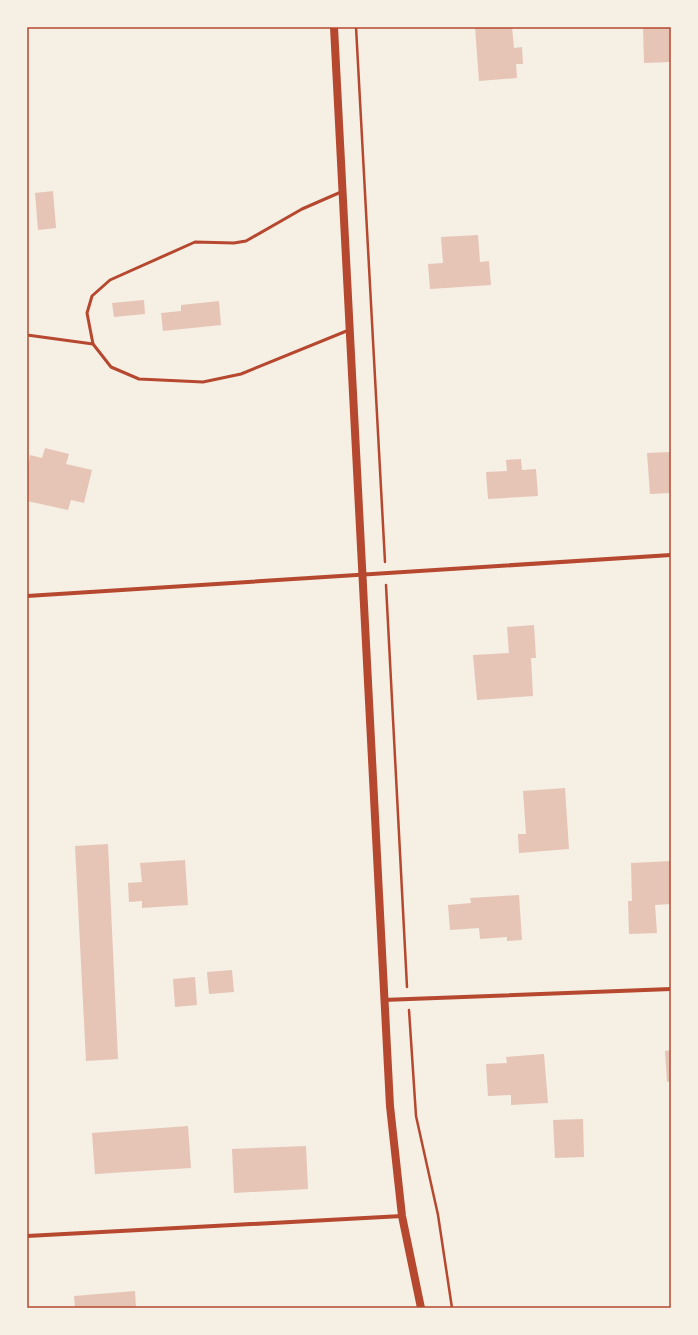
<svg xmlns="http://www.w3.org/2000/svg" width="698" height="1335" font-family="'Fira Sans Condensed',sans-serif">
<rect width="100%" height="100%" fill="#f6efe4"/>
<g fill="#e6c5b7">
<polygon points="475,27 512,27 514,48 522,47 523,64 516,64 517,78 479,81"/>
<polygon points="643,27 671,27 671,62 644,63"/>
<polygon points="53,191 56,228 38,230 35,193"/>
<polygon points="478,235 480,262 489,261 491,285 430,289 428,264 443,263 441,237"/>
<polygon points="144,300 145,314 114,317 112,303"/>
<polygon points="219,301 221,325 163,331 161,313 181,311 181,305"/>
<polygon points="45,448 69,454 66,464 92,470 84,503 71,500 68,510 27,501 27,470 30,455 42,458"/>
<polygon points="671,452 671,493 650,494 647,453"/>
<polygon points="521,459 522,470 536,469 538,496 488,499 486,472 507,471 506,460"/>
<polygon points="534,625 536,658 531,658 533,696 477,700 473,655 509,653 507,627"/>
<polygon points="565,788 569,849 519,853 518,834 526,834 523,791"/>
<polygon points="108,844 118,1059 86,1061 75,846"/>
<polygon points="185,860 188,905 142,908 142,901 129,902 128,883 142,882 140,863"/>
<polygon points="671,861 671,904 655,905 657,933 629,934 628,901 632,901 631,863"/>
<polygon points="519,895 522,940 507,941 507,937 480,939 479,928 450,930 448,905 471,903 470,898"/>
<polygon points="232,970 234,992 209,994 207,972"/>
<polygon points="195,977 197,1005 175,1007 173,979"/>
<polygon points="671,1050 671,1081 667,1082 665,1051"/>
<polygon points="544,1054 548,1103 511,1105 511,1095 488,1096 486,1064 507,1063 506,1057"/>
<polygon points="583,1119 584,1157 555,1158 553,1120"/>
<polygon points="188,1126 191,1168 95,1174 92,1133"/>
<polygon points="306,1146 308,1189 234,1193 232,1149"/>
<polygon points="135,1291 136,1308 75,1308 74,1296"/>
</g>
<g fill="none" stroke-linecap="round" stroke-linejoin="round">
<g stroke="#b5482f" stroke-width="2.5">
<polyline points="356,27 385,562"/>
<polyline points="386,585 407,987"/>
<polyline points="409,1010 416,1116 438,1215 452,1308"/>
</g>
<g stroke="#b5482f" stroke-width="3">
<polyline points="341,192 302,209 246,241 234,243 195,242 110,280 92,296 87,313 93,344 111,367 139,379 203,382 241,374 349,330"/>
<polyline points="27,335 93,344"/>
</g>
<g stroke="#b5482f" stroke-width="4">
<polyline points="27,596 671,555"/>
<polyline points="383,1000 671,989"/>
<polyline points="27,1236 402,1216"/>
</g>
<polyline stroke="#b5482f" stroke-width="8" points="334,27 390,1106 402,1216 421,1308"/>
</g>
<rect width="698" height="1335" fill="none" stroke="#f6efe4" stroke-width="56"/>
<rect x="28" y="28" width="642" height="1279" fill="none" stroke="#b5482f" stroke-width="1.5"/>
</svg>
